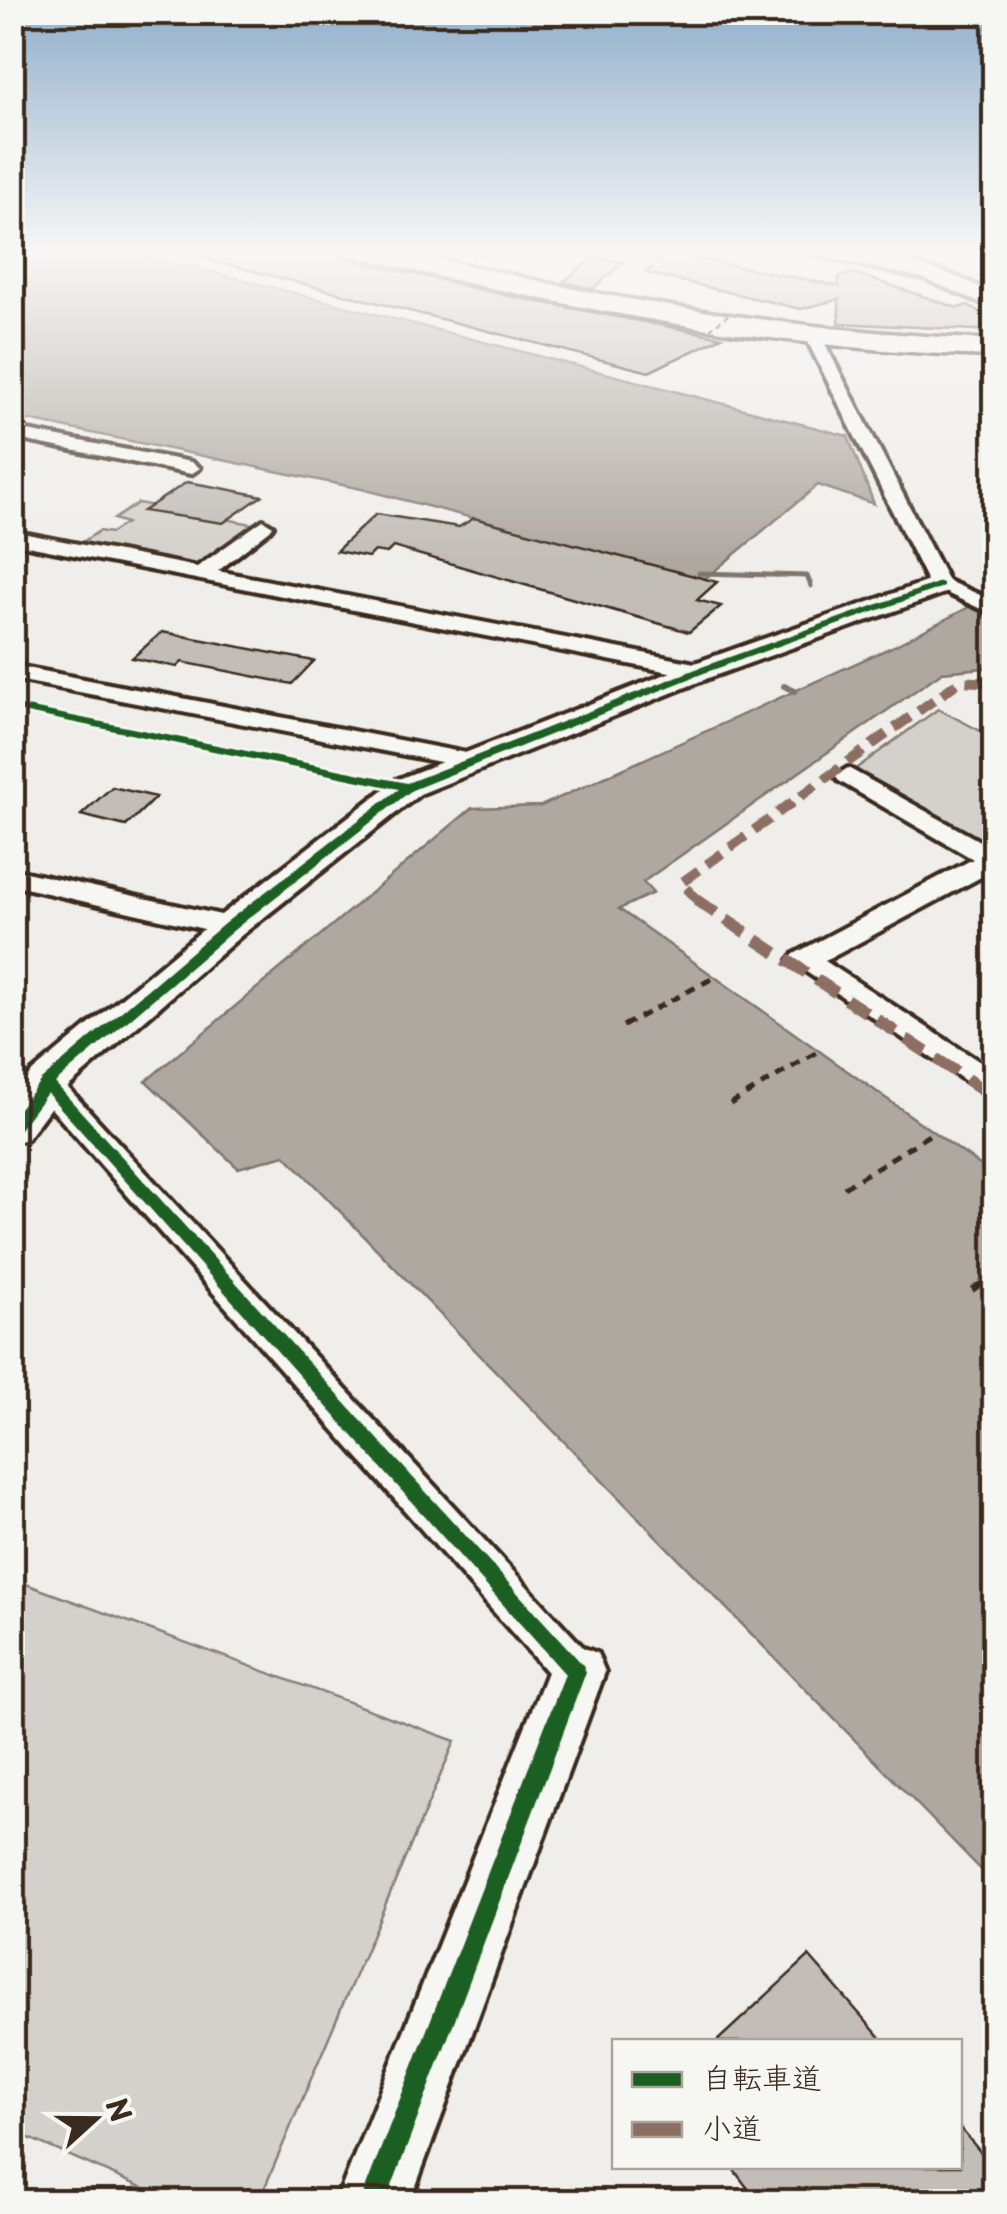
<svg xmlns="http://www.w3.org/2000/svg" width="1007" height="2214" font-family="'Playpen Sans','Klee One',sans-serif">
<rect width="100%" height="100%" fill="#efeeea"/>
<filter id="ink" filterUnits="userSpaceOnUse"><feTurbulence type="fractalNoise" baseFrequency=".01" numOctaves="2"/><feDisplacementMap in="SourceGraphic" scale="20" xChannelSelector="R" yChannelSelector="G"/><feConvolveMatrix kernelMatrix="1 2 1 2 8 2 1 2 1" color-interpolation-filters="sRGB"/></filter>
<g filter="url(#ink)">
<g fill="#d4d1cc" stroke="#887e75" stroke-width="2.5">
<polygon points="138,503 263,526 202,567 81,543 99,531 111,533 126,523 114,519"/>
<polygon points="938,709 994,738 994,843 981,842 854,770"/>
<polygon points="12,1579 455,1741 259,2201 173,2201 13,2131"/>
</g>
<g fill="#afa8a1" stroke="#81766d" stroke-width="2.5">
<polygon points="13,250 88,250 190,266 848,436 874,504 818,485 705,579 362,489 19,418 13,415"/>
<polygon points="994,594 994,667 942,672 643,882 653,893 619,909 994,1175 994,1883 285,1155 238,1168 146,1081 472,808 541,806 892,647"/>
</g>
<g fill="none" stroke-linecap="round" stroke-linejoin="round">
<polyline stroke="#81766d" stroke-width="4" points="473,258 510,250"/>
<polyline stroke="#81766d" stroke-width="5" points="699,573 807,576 811,586"/>
<polyline stroke="#81766d" stroke-width="6" points="784,686 795,691"/>
</g>
<g fill="#c2bdb7" stroke="#3b2a1e" stroke-width="2.5">
<polygon points="203,250 343,252 349,259 508,296 722,337 649,372 202,258"/>
<polygon points="669,253 839,286 839,277 854,273 958,308 968,305 994,320 994,331 839,323 839,299 801,309 646,273"/>
<polygon points="593,258 624,262 593,289 563,282"/>
<polygon points="187,482 216,487 262,496 223,523 143,511"/>
<polygon points="376,514 459,527 474,518 717,582 697,600 721,606 689,632 393,547 387,553 374,551 368,557 336,551"/>
<polygon points="162,632 314,661 292,684 182,662 177,667 132,658"/>
<polygon points="112,787 156,797 126,826 81,815"/>
<polygon points="809,1956 884,2042 716,2042"/>
<polygon points="960,2128 994,2168 994,2202 758,2202 731,2166 960,2166"/>
</g>
<g fill="none" stroke-linecap="round" stroke-linejoin="round">
<defs>
<g id="minor">
<polygon points="982,250 994,250 994,255 984,253"/>
<polygon points="814,333 822,338 948,581 994,601 994,615 929,585 806,338"/>
<polygon points="12,428 191,462 200,468 191,474 12,438"/>
<polygon points="263,520 273,526 270,530 218,571 700,664 712,671 700,678 12,543 12,531 197,567"/>
<polygon points="12,665 471,754 483,761 471,768 12,679"/>
<polygon points="848,768 994,849 994,870 825,961 994,1071 994,1096 983,1093 789,960 794,954 973,859 839,781 835,776"/>
<polygon points="12,869 230,917 240,920 244,926 240,932 230,935 12,885"/>
<polygon points="46,1072 57,1076 592,1657 598,1672 592,1687 576,1693 560,1687 35,1090 30,1083 35,1076"/>
</g>
<g id="tertiary">
<path d="M805,250c65,0 132,14 189,44v14l-71,-30 -109,-23z"/>
<polygon points="940,577 954,585 950,591 711,677 420,794 243,934 61,1093 27,1139 12,1143 12,1098 31,1073 217,918 396,780 689,665"/>
<polygon points="576,1645 597,1653 605,1672 410,2202 336,2202 547,1672 555,1653"/>
</g>
<path id="trunk" d="M346,250c86,0 171,29 255,44 130,24 260,40 393,46v16c-217,-6 -434,-49 -644,-101z"/>
</defs>
<use href="#minor" stroke="#3b2a1e" stroke-width="8"/>
<use href="#tertiary" stroke="#3b2a1e" stroke-width="8"/>
<use href="#trunk" stroke="#3b2a1e" stroke-width="7"/>
<g stroke="#3b2a1e" stroke-width="5" stroke-dasharray="10 8" stroke-linecap="butt">
<polyline points="623,1026 715,977"/>
<polyline points="730,1104 819,1051"/>
<polyline points="844,1188 934,1132"/>
</g>
<polyline stroke="#3b2a1e" stroke-width="6" stroke-dasharray="12 9" stroke-linecap="butt" points="972,1290 994,1275"/>
<use href="#minor" fill="#f6f6f2" fill-rule="evenodd"/>
<use href="#tertiary" fill="#f6f6f2" fill-rule="evenodd"/>
<use href="#trunk" fill="#f6f6f2" fill-rule="evenodd"/>
<polyline stroke="#3b2a1e" stroke-width="2.5" stroke-dasharray="5 4" stroke-linecap="butt" points="710,329 728,315"/>
<polyline stroke="#8d6e63" stroke-width="10" stroke-dasharray="19 10" stroke-linecap="butt" points="699,902 681,883 960,681 994,683"/>
<polyline stroke="#8d6e63" stroke-width="12" stroke-dasharray="24 12" stroke-linecap="butt" points="696,900 994,1097"/>
<defs>
<polygon id="cycleway" points="940,582 943,583 943,587 704,673 412,790 235,929 55,1083 583,1665 586,1672 386,2202 360,2202 565,1674 47,1093 17,1133 12,1134 12,1117 41,1080 225,923 399,789 12,710 12,704 407,783 696,669"/>
</defs>
<use href="#cycleway" stroke="#f6f6f2" stroke-width="6"/>
<use href="#cycleway" fill="#1b5e20" fill-rule="evenodd"/>
</g>
</g>
<linearGradient id="sky" x2="0" y2="1"><stop stop-color="#91afcc"/><stop offset="0.45" stop-color="#f8f7f6"/><stop offset="1" stop-color="#f8f7f6" stop-opacity="0"/></linearGradient>
<rect width="1007" height="560" fill="url(#sky)"/>
<rect width="1007" height="2214" fill="none" stroke="#f6f6f2" stroke-width="50"/>
<rect x="25" y="25" width="957" height="2164" fill="none" stroke="#3b2a1e" stroke-width="4" filter="url(#ink)"/>
<rect x="612" y="2039" width="350" height="130" fill="#f6f6f2" stroke="#aba49d" stroke-width="2.5"/>
<rect x="632" y="2072" width="50" height="15" fill="#1b5e20" stroke="#aba49d" stroke-width="2.5"/>
<text x="702" y="2089" font-size="30" fill="#3b2a1e">自転車道</text>
<rect x="632" y="2122" width="50" height="15" fill="#8d6e63" stroke="#aba49d" stroke-width="2.5"/>
<text x="702" y="2139" font-size="30" fill="#3b2a1e">小道</text>
<g transform="translate(95 2119) rotate(69)" stroke="#f6f6f2" stroke-width="8" paint-order="stroke">
<path d="M0-8L18 38L0 25L-18 38Z" fill="#3b2a1e"/>
<text y="-15" font-size="28" font-weight="bold" text-anchor="middle" fill="#3b2a1e">N</text>
</g>
</svg>
